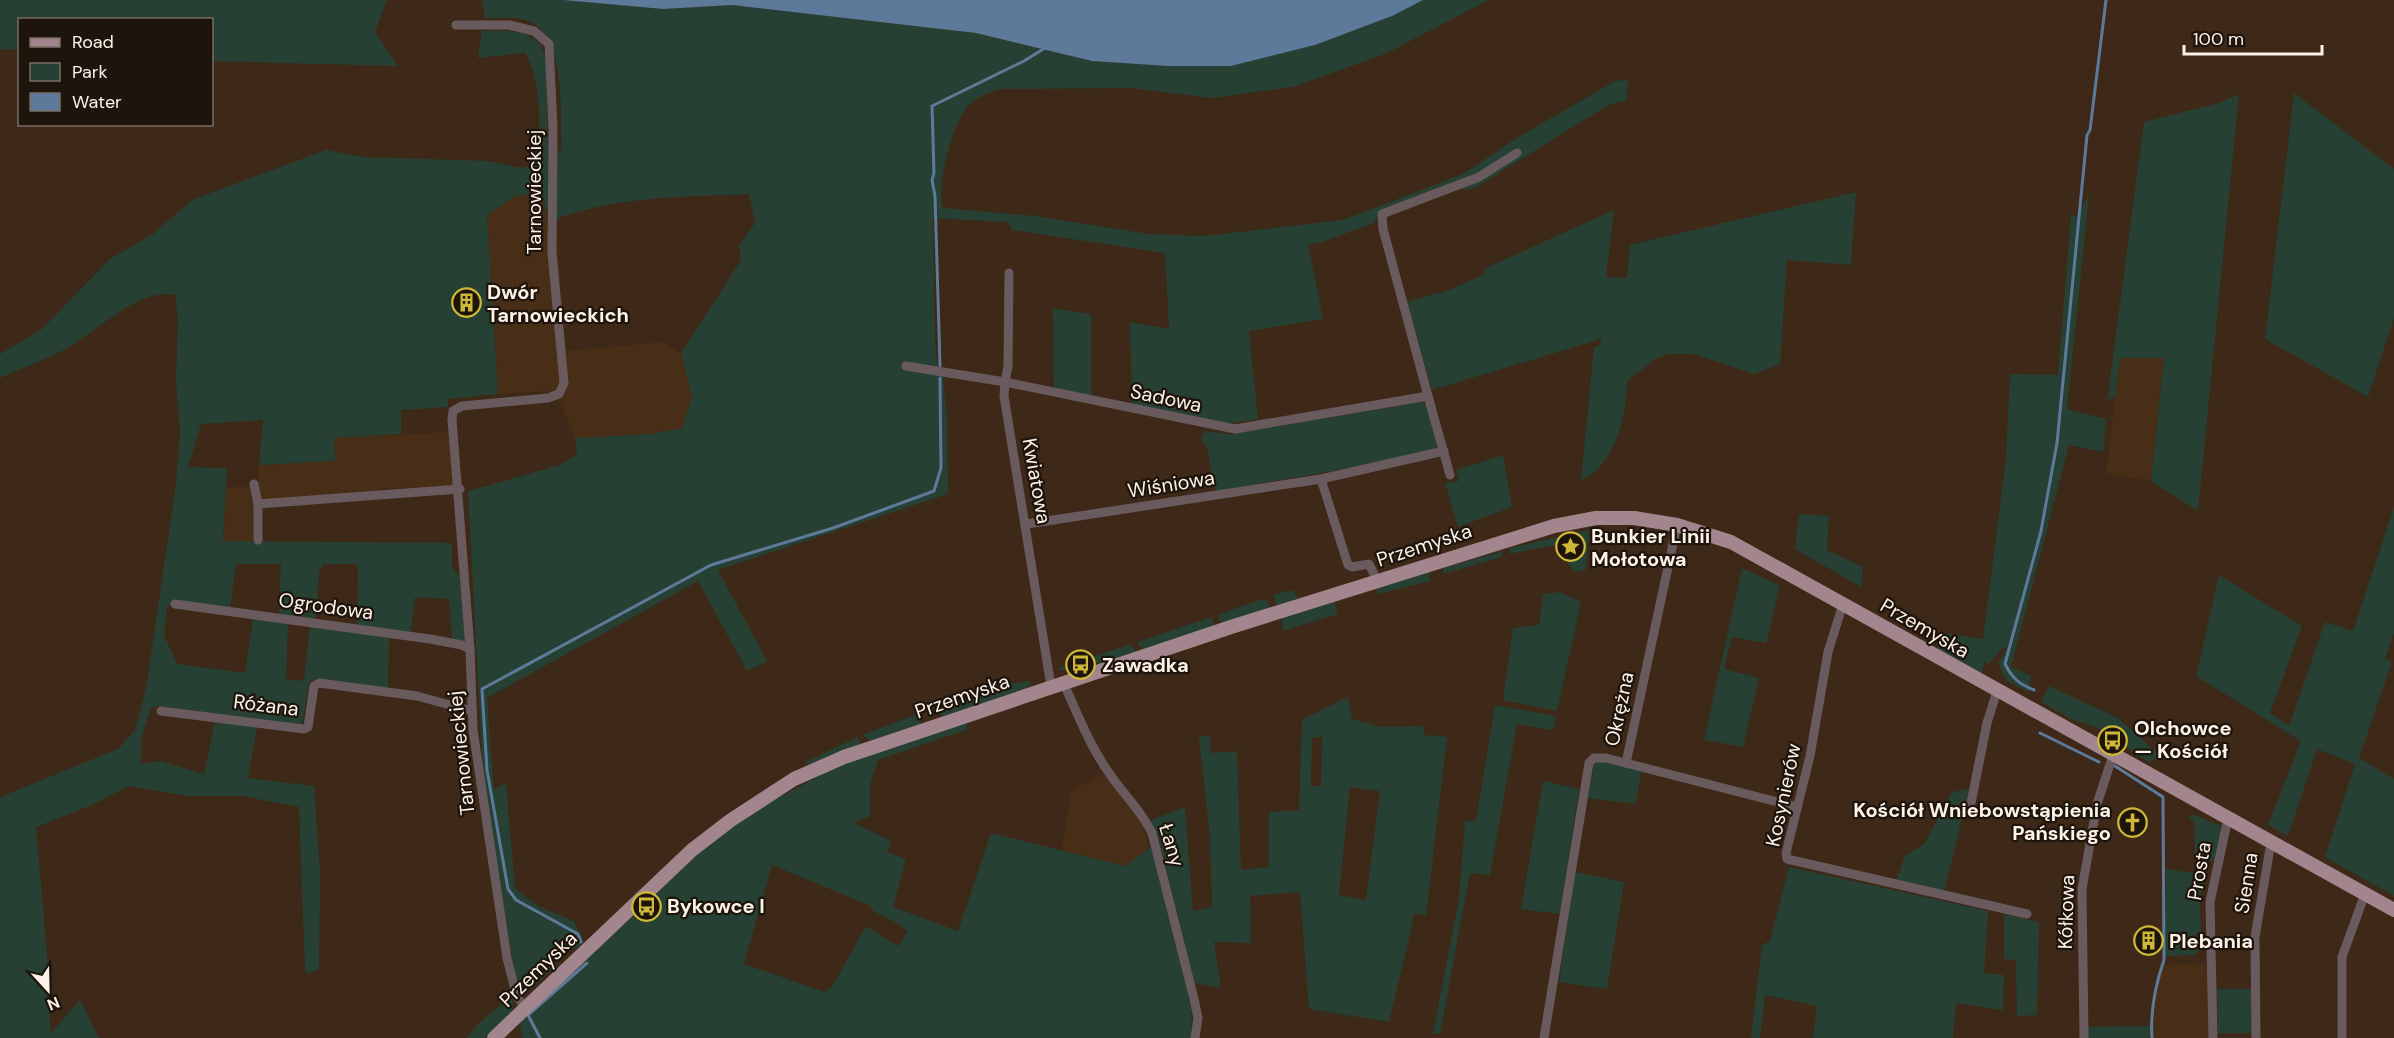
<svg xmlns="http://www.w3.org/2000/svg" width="2394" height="1038" font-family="'DM Sans',sans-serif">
<rect width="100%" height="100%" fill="#3e2817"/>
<g fill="#482d17">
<polygon points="538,194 545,204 546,220 556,219 566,351 662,342 681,353 692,397 682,428 652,434 575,438 555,391 498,394 487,215 515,196"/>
<polygon points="2120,358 2164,358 2151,481 2106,474"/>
<polygon points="448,432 455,485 381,489 356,496 254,503 253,541 223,541 226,487 259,487 259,465 335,461 334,438"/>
<polygon points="1103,774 1142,820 1149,848 1126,866 1062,850 1071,790"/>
<polygon points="2199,963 2208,965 2210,1038 2149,1038 2162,965"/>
</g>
<g fill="#264133" fill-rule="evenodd">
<polygon points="0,0 387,0 375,32 398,66 212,61 212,20 20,20 19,50 0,49"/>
<path d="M482,0h81l100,9 69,-4 244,28 116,28 75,5h64l84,-21 77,-29 31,-16h66l-104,54 -92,33 -81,11 -81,-10 -131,1c-11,4 -24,8 -32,17 -16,17 -32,81 -25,102l92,8 114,18 55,2 139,-16 120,-46 57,-38 95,-55 13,-1 -2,21 -16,3 -135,84 -12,2v-8l-83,30 -6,11 -55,20 -11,1 15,75 -74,12 9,88 -39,6 -87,-20 -2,-83 39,7 -4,-76 -153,-23 -4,-8 -75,-4 2,118 2,29 6,11 4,43 1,75 -230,76 49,91 -20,10 -49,-90 -211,117 7,91 12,-6 9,105 23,18 36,15 10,21 -7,6 -25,7 -32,29 -4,-2 -33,-207 -15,-284 92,-26 17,-11 -2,-16 77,-4 30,-6 10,-31 -11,-44 60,-93 -2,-14 16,-23 -6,-29c-65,3 -131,2 -193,25l-1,-68 7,-1c-2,-36 4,-110 -31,-128 -12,-6 -33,-3 -46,-4z"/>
<path d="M501,30l23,3 16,10 6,17 3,148 -3,4 -1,-8 -7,-10 -23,2 -28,19 11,179 -50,5v8l-47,3v24l-67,4 1,23 -76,4 4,-45 -62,4 -13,43 39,1 -4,73 229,2v24l8,10 6,64 -14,-2 -3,-40 -34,-2 -4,36 -54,-8 1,-55 -2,-6h-32l-5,8 -3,47 -37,-5 2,-50h-45l-7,51 -62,-10 -3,30 13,29 68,9 8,-54 35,4 -2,56 18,2 6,-56 79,13 -1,51 -71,-10 -8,3 -7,43 -145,-19 -6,2 -9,28 -1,28 19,-3 44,13 11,-52 42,5 -9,51 66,8 6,87 -1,96 -11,5 -3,-4 -6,-163 -56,-11h-54l-60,-10 -37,19 -56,22 13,151 1,56 30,-34 19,38h-99v-241l118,-48 17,-19 11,-41 30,-205 4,-53 -4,-51 2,-60 -3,-25c-36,-8 -81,39 -111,55 -20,10 -43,19 -64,28v-24l42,-25 68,-70 43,-25 39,-34 134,-50 37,7 126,4 32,7 12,-2c10,-33 9,-83 -8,-113l-47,5 4,-27z"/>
<polygon points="2294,93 2394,169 2394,318 2368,397 2265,339"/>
<polygon points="2239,94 2198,511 2151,481 2164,358 2120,358 2115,398 2108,399 2110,379 2144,122 2219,103"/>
<path d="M1856,192l-5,73 -64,-5 -7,104 -26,10 -60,-20h-24l-13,4 -30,23c0,33 -11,85 -46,99l13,-133 7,-2v-6l-169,51 -25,-88 42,-12 36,-16 -1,-5 130,-59 -8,67 21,1 3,-33z"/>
<polygon points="2089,195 2067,409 2106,419 2103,452 2069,445 2011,667 2031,676 2029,692 2007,681 1998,664 2007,648 2003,647 1989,664 1984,662 1982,674 1937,649 1945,633 1983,639 2006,458 2010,374 2058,375 2071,214 2076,217"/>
<polygon points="1053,308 1091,314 1091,395 1054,388"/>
<polygon points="1421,402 1427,404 1439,450 1384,462 1217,491 1214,487 1207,447 1201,439 1204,431 1230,434"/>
<polygon points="1503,455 1512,507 1458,527 1445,483 1459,481 1456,470"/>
<polygon points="2394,507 2394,633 2385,659 2392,662 2359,758 2394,779 2394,896 2325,857 2355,764 2317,749 2288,836 2268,825 2301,741 2196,676 2219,575 2302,626 2270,713 2289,726 2325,622 2353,631"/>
<polygon points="1799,514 1829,516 1827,550 1863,567 1861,587 1795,549"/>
<polygon points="1589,530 1586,570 1576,572 1569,565 1559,544 1510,554 1509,548"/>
<polygon points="1503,551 1502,557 1443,574 1443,568"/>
<polygon points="1742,568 1780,586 1766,643 1732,637 1724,669 1759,678 1743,747 1704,740"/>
<polygon points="1429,572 1430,581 1378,594 1375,587"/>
<polygon points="1293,590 1298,598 1277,606 1273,595"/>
<polygon points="1560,592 1581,602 1557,711 1503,700 1513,628 1539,625 1543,594"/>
<polygon points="1263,599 1268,601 1270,609 1221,623 1218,618 1220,614"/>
<polygon points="1334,600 1338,614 1283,631 1282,617"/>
<polygon points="1211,617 1215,626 1142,650 1137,642"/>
<polygon points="1131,644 1136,652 1103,663 1090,663 1058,671 1060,668"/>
<polygon points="1029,681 1031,682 1027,688 944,717 936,710 998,685"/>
<polygon points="2049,686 2118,718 2162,757 2148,762 2096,727 2073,720 2041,702"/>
<path d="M1348,697l4,22 29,8 42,-1 1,9 23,2 -21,179 -11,-3 -26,109 -80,-13 -9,-117 -50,4 1,47 -37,-1 7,46 -27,-5 -35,-144 -8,-19 34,-13 8,104 19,-4 -2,-69 -11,-101 11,-2 1,18 26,-2 4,119 28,-3v-55l30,-2 3,-90zM1322,736l-1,50h-10l1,-48zM1350,787l30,4 -14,109 -27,-5z"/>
<polygon points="1495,705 1556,716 1553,730 1517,724 1490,875 1470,873 1440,1034 1433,1033 1459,898 1465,821 1476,821"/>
<polygon points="918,714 920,724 875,739 869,740 862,735"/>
<path d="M962,722l6,3 -2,5 -88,30 -8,25v31l-16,7 37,18 -4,11 19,7 -13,48 65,24 33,-98 134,33 24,-18 4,2 38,149 1,39h-669l-4,-16 86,-81 46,-40 17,-20 37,-35 44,-33 93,-49zM772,865l99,41 1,4c13,8 25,11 36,22l-10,14 -32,-20 -33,59 -8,7 -81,-28z"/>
<polygon points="858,737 860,745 809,767 805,762"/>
<polygon points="1602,761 1641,771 1636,804 1588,798 1594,764"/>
<polygon points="1543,781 1579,789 1560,914 1521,909"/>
<polygon points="1969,789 1944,892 1896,881 1905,856 1925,843 1952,792"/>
<polygon points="2192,814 2221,826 2217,857 2214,861 2195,859 2194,821 2189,819"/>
<polygon points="1789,867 1988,911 1984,973 2004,975 2003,1010 1956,1003 1953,1038 1813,1038 1817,1006 1765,995 1760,1038 1751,1038 1762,945 1770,941"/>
<polygon points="2166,869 2205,875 2203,891 2199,894 2201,930 2194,937 2188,939 2189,947 2202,948 2194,955 2165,956"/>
<polygon points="1575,872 1624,882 1607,989 1559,982"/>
<polygon points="2004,914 2039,922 2037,1015 2017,1016 2016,960 2004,959"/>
<polygon points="559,962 531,989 529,989 546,968"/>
<polygon points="2217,989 2252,989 2253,1033 2218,1033"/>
<polygon points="512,995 513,1011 485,1038 467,1038 477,1025"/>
<polygon points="2151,1026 2149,1038 2088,1038 2088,1027"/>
</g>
<polygon fill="#5d7a9a" points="563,0 1423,0 1392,16 1315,45 1231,66 1167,66 1092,61 976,33 732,5 663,9"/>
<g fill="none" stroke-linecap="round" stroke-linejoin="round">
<g stroke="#5d7a9a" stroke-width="3">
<polyline points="940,366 935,196 932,180 934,173 932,106 1024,61 1045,48"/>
<path d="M2034,690c-15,-6 -22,-12 -29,-26l36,-133 16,-88 30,-308 3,-5 16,-130"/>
<polyline points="2040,733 2099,762"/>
<path d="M2115,766l48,31 1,163c-9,26 -14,50 -12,78"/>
<polyline points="581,942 578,934 516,900 508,889 487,770 482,689 711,565 833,528 934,491 941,468 940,378"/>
<polyline points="540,1038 528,1015 587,963"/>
</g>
<g stroke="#695a5e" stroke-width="9">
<polyline points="456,25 509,25 534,31 549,44 553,129 552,253 564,383 559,394 548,398 462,406 453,411 452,420 470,649 473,730 507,958 517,997 526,1008"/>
<polyline points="1009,273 1008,366 1005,382 1235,429 1428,396 1450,475"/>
<polyline points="906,366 1005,382 1004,396 1051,686"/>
<polyline points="1428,396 1383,229 1382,214 1479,177 1517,153"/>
<polyline points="1321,479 1444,451"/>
<polyline points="254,484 258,504"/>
<polyline points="1027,524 1321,479 1348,565 1352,567 1369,564 1377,580"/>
<polyline points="258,540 258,504 460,489"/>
<polyline points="175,604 430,639 462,645 470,649"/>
<polyline points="1843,604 1828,652 1810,756 1786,853 1787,859 2027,914"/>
<path d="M1063,682c14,30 26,63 46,91 14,21 32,37 43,60l42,166 4,19 -3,20"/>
<polyline points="161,711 304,729 308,727 314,686 319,683 417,696 472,711"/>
<polyline points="1626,763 1677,525"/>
<polyline points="1971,803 1987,723 1997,691"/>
<polyline points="1544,1038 1589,763 1594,758 1606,758 1797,807"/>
<polyline points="2084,1038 2082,889 2097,804 2113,755"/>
<polyline points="2213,1038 2210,902 2228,818"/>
<polyline points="2256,1038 2255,937 2271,842"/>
<polyline points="2342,1038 2342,957 2365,894"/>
</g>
<polyline stroke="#a3868d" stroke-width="14" points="494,1038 692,850 731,820 794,779 844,757 1234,626 1554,526 1596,518 1634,518 1677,525 1731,542 2394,910"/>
</g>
<defs>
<symbol id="building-ring" viewBox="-11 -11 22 22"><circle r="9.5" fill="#1d140c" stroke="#ceb837" stroke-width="1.5"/><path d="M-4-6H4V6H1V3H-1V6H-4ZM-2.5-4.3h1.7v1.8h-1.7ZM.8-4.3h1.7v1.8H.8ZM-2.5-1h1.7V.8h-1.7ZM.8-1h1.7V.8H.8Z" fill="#ceb837"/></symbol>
<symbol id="sight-ring" viewBox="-11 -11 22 22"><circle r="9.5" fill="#1d140c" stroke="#ceb837" stroke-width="1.5"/><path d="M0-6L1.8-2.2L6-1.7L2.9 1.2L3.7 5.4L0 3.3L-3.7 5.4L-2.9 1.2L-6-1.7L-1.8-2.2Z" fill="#ceb837"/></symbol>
<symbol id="bus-ring" viewBox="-11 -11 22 22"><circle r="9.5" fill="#1d140c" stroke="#ceb837" stroke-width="1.5"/><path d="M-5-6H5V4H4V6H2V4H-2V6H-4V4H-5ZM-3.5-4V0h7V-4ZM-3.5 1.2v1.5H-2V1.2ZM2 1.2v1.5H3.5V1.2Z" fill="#ceb837"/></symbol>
<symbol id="church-ring" viewBox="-11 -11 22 22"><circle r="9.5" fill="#1d140c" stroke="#ceb837" stroke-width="1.5"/><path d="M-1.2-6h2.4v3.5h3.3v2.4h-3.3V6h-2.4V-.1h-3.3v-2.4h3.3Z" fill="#ceb837"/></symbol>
</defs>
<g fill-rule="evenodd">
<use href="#building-ring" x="450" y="286" width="33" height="33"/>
<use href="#sight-ring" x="1554" y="530" width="33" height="33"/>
<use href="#bus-ring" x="1064" y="648" width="33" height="33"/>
<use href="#bus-ring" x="2096" y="724" width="33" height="33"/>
<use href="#church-ring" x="2116" y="806" width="33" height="33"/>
<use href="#bus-ring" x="630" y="890" width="33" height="33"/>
<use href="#building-ring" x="2132" y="924" width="33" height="33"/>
</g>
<g text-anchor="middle" stroke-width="4.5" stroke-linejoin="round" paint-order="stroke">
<g font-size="20" fill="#fdf1e8" stroke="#1d140c">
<text transform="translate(534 192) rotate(-90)" y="7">Tarnowieckiej</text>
<text transform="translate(1166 398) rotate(12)" y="7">Sadowa</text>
<text transform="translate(1037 481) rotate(80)" y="7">Kwiatowa</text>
<text transform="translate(1171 484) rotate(-9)" y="7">Wiśniowa</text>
<text transform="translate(1424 545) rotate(-18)" y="7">Przemyska</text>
<text transform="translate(326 606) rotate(8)" y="7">Ogrodowa</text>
<text transform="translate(1925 628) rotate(30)" y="7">Przemyska</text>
<text transform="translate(962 696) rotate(-19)" y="7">Przemyska</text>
<text transform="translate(266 705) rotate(7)" y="7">Różana</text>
<text transform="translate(1619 709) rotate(-78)" y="7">Okrężna</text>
<text transform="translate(461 753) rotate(-96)" y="7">Tarnowieckiej</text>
<text transform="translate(1783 795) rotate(-78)" y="7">Kosynierów</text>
<text transform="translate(1172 845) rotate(73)" y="7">Łany</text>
<text transform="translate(2199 871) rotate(-80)" y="7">Prosta</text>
<text transform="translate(2246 883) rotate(-81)" y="7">Sienna</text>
<text transform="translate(2066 912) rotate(-88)" y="7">Kółkowa</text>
<text transform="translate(538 969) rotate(-44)" y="7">Przemyska</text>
</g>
<g font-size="20" font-weight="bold" fill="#fdf1e8" stroke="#1d140c" text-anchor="start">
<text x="487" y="299">Dwór<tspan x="487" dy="23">Tarnowieckich</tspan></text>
<text x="1591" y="543">Bunkier Linii<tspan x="1591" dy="23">Mołotowa</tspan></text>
<text x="1102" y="672">Zawadka</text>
<text x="2134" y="735">Olchowce<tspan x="2134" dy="23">— Kościół</tspan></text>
<text x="2111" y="817" text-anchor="end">Kościół Wniebowstąpienia<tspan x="2111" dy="23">Pańskiego</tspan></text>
<text x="667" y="913">Bykowce I</text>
<text x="2169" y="948">Plebania</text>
</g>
</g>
<rect x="18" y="18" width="195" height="108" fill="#1d140c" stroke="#776c64" stroke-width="1.5"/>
<rect x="30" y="38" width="30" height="9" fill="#a3868d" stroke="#776c64" stroke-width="1.5"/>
<text x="72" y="48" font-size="18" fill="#fdf1e8">Road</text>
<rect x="30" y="63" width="30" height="18" fill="#264133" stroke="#776c64" stroke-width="1.5"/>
<text x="72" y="78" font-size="18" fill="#fdf1e8">Park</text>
<rect x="30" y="93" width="30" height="18" fill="#5d7a9a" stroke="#776c64" stroke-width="1.5"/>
<text x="72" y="108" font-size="18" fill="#fdf1e8">Water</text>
<g transform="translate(48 990) rotate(158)" stroke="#1d140c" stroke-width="4.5" paint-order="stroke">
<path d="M0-4.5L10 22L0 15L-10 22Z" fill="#fdf1e8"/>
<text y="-9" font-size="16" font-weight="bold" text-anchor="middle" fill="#fdf1e8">N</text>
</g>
<path d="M2184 45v9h138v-9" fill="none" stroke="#fdf1e8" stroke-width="3"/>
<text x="2193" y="45" font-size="18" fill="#fdf1e8" stroke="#1d140c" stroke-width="4.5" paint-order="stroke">100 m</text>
</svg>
